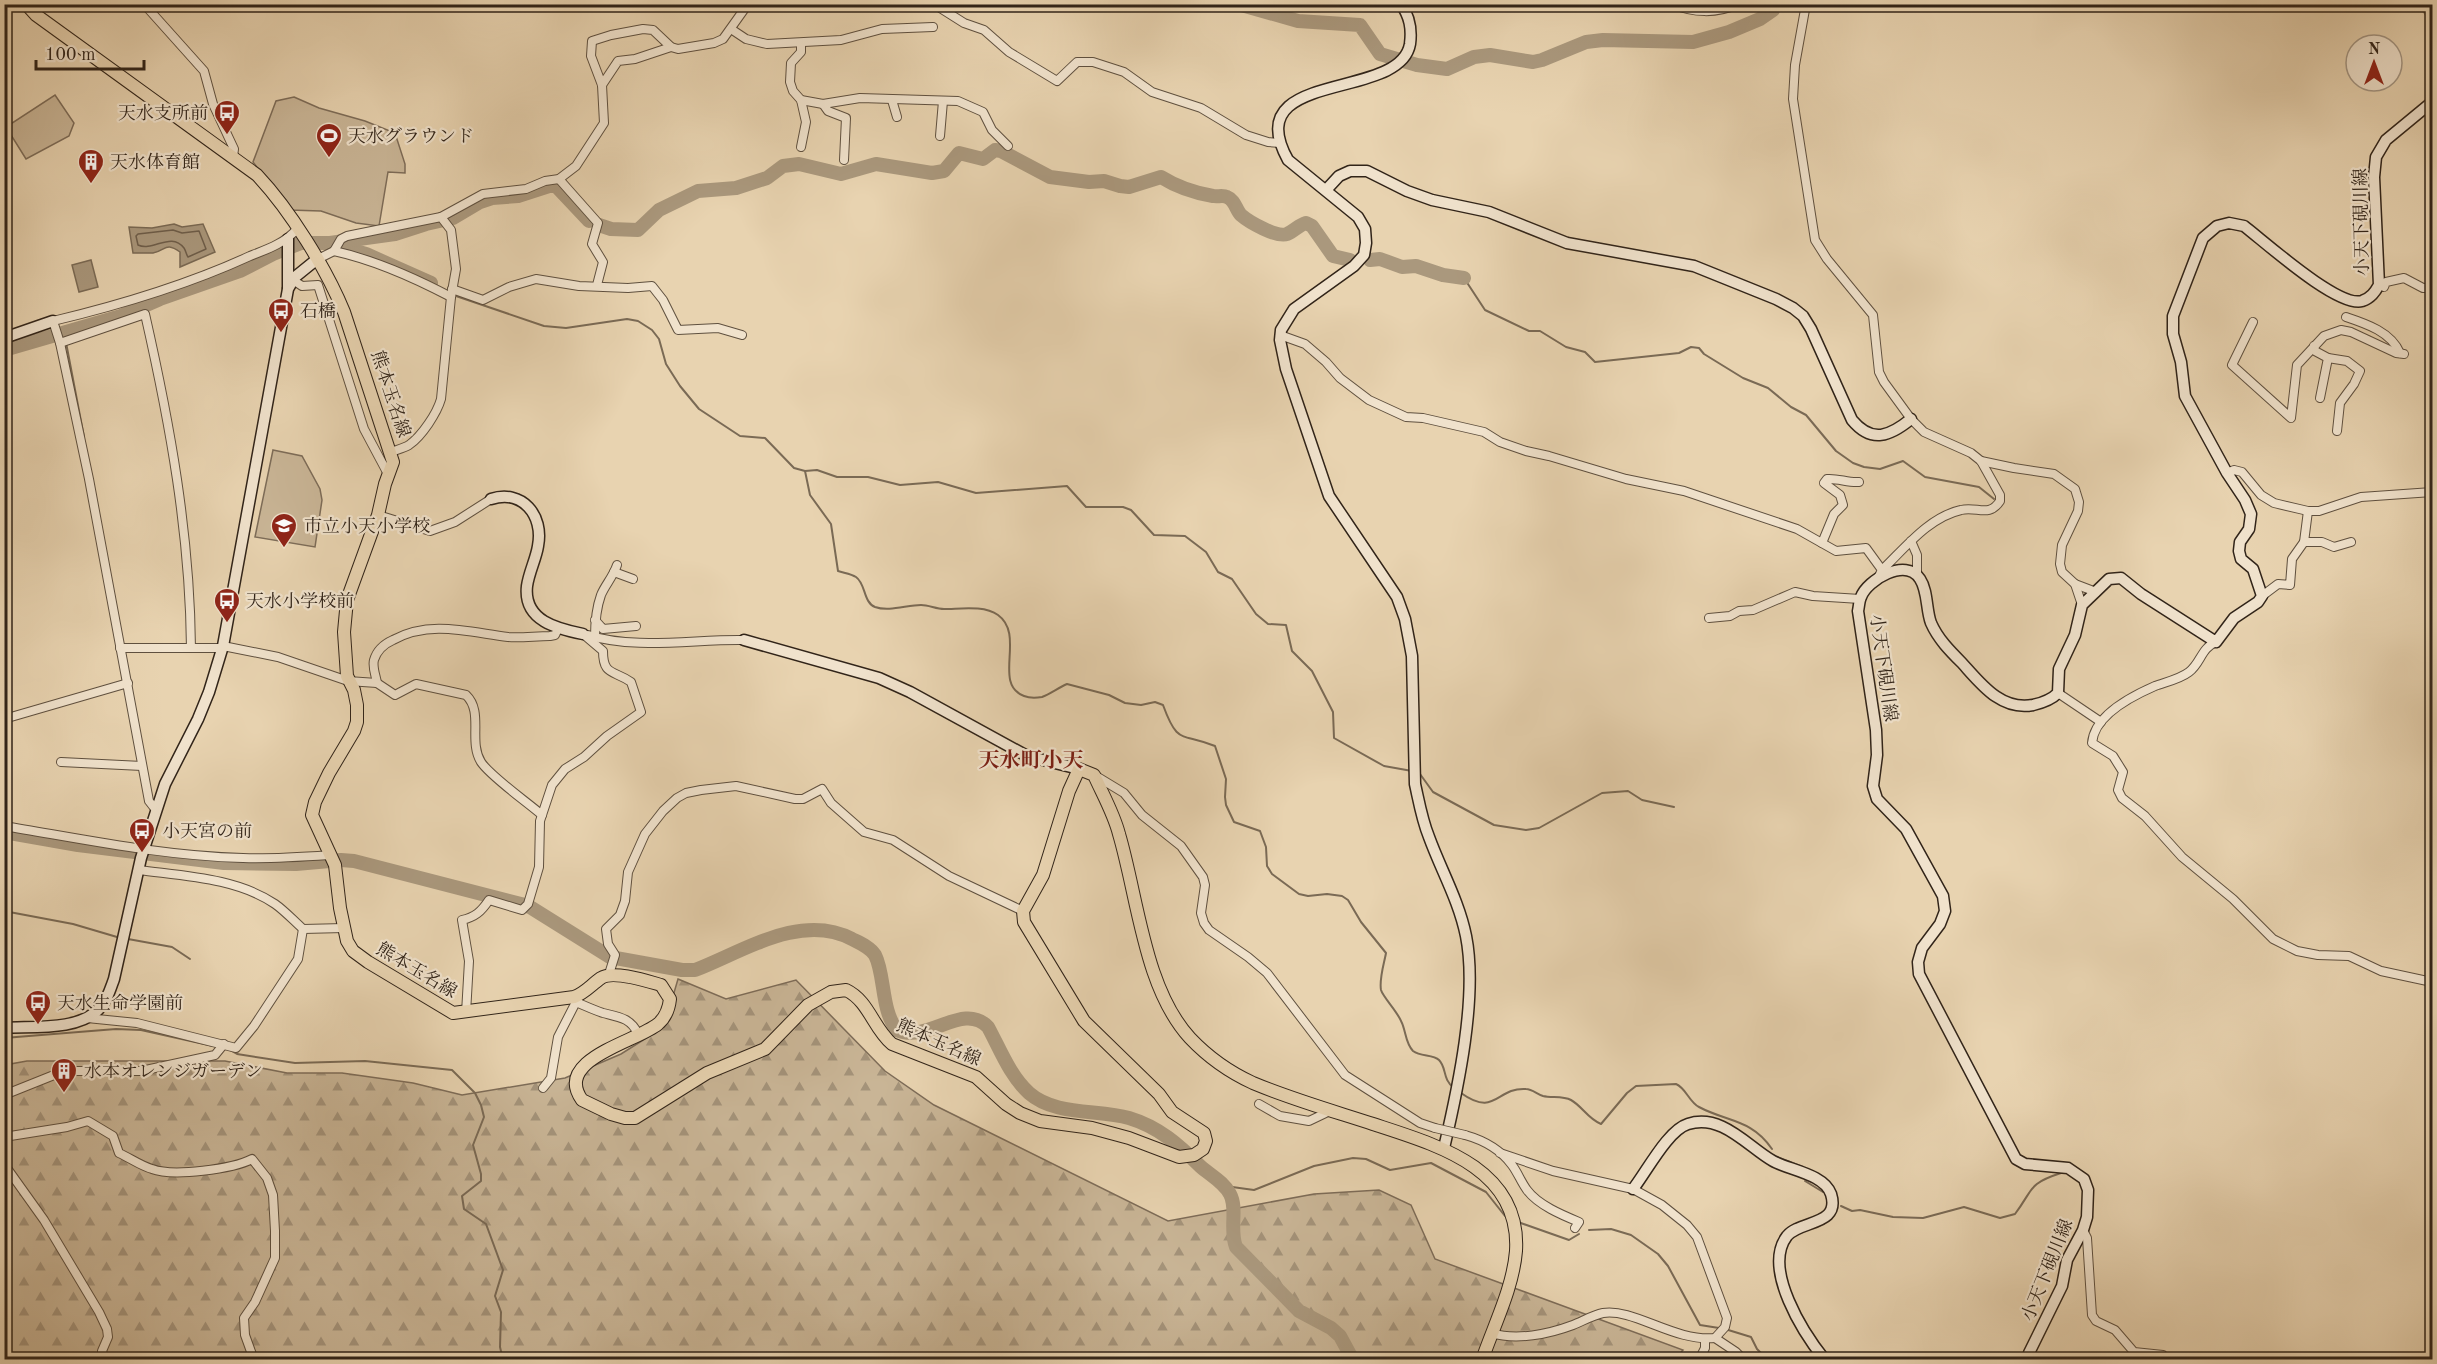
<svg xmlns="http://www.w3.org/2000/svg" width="2437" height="1364" font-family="'Old Standard TT','Noto Serif JP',serif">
<defs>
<pattern id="forest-firs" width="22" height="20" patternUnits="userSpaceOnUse" patternTransform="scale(1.5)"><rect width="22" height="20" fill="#c9b596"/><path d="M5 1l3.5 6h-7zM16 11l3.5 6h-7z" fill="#a4937a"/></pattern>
</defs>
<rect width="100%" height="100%" fill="#e8d3b0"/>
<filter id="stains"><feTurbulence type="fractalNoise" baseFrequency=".00333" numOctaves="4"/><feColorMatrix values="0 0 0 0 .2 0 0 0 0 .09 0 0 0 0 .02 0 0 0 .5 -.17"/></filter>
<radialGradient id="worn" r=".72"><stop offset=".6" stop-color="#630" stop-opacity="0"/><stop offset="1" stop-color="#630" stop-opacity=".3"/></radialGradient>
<g fill="#c9b596" stroke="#7d6c58" stroke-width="1.5">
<polygon points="55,95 74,123 69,136 26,159 6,127"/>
<polygon points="294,97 319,108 365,121 395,133 405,164 405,173 388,172 379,226 356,223 321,211 289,210 253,162 276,101"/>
<polygon points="273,450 302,456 320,489 322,500 315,547 255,537"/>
</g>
<polygon fill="url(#forest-firs)" stroke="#7d6c58" stroke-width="1.5" points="678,979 726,999 796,980 885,1071 934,1105 1168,1221 1314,1194 1379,1190 1411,1205 1435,1259 1683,1350 1674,1360 5,1360 5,1065 27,1061 225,1061 287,1073 342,1073 413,1083 462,1095 565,1078 621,1054 664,1027"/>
<g fill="#aa987d" stroke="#7a6a55" stroke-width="1.5">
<path d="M174,224l8,3 21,-3 12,28 -35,15v-15c-15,-11 -14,-1 -27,1 -7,0 -14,0 -20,0l-4,-26 23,1z"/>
<polygon points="91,260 98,287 79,292 72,265"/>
</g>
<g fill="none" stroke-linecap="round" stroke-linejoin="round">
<path stroke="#6e5e4b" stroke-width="1.5" d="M173,230l9,3 17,-2 7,18 -18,8c-2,-3 -2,-6 -4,-9 -13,-17 -31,4 -46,-3l-2,-9 2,-2z"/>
<g stroke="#7a6a55" stroke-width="2">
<polyline points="1464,278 1485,310 1529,331 1540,331 1566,347 1585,352 1595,362 1679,353 1691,347 1699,348 1704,354 1743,378 1768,388 1791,407 1806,415 1836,451 1853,463 1864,467 1880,469 1903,461 1925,477 1979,487 1994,499"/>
<polyline points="456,296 544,326 566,328 627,319 638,321 652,330 659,339 666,364 680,386 699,409 740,436 765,438 794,468 805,471 817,470 837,477 868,477 900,485 938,482 976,493 1067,486 1086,507 1123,507 1131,510 1154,535 1185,536 1206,552 1218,572 1232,579 1256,614 1268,624 1286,625 1292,651 1312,671 1333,712 1334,738 1384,766 1412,771"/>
<polyline points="64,332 84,437"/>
<path d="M805,471l5,24 21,29 7,47c6,2 13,3 18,6 10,7 7,25 19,30 14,5 32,-2 46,-2 8,0 15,4 23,4 16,0 40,-4 54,6 28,20 -6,69 26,81 5,2 12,2 18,1 8,-3 16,-9 25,-13l42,11 16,8 16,2 14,-3 8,3c15,41 18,27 52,41l11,33 -1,18 1,8 8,17 26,9 6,16 1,19 5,8 27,20 9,2 19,-2 15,2 6,4 13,22 25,31c-2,11 -7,26 -5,37 2,7 16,21 20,31 5,9 4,22 12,30 8,6 20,3 26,9 8,8 3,19 15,28"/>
<polyline points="1420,774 1433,792 1494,825 1526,830 1539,828 1602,793 1628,791 1642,800 1674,807"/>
<polyline points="4,911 73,924 117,937"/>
<polyline points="128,939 172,947 190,959"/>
<polyline points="4,1038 116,1029 141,1030 213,1046"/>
<polyline points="230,1050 237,1054 295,1063 365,1061 452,1070 475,1093 481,1105 484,1117 473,1145 481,1174 481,1181 462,1196 464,1209 486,1224 503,1270 495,1296 501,1312 500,1347 503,1360"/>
<path d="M1461,1093c35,25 35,-6 65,-4 6,0 11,5 17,7 8,2 20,0 28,4 11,6 17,19 30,24l26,-31 9,-7 40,-2c10,4 13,18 23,23 28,15 53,12 73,42"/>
<polyline points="1777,1157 1803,1167"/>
<polyline points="1805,1181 1823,1192"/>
<polyline points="1225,1186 1254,1190 1314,1166 1353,1158 1366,1159 1390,1170 1431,1163 1486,1192 1505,1216"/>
<path d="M1841,1206l11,5 8,-1 33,7 30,1 41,-11 36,11 15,-4c19,-25 12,-30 46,-41"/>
<polyline points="1518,1222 1569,1240 1579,1234"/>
<polyline points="1589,1230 1611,1229 1631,1235 1658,1254 1668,1266 1700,1325 1719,1328"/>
<polyline points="1725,1329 1751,1337 1757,1349 1768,1360"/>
</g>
<g stroke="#aa987d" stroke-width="14">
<polyline points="1238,4 1298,21 1360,25 1380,54 1417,65 1447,69 1474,57 1490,55 1533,62 1542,60 1586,42 1603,40 1693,42 1729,32 1760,19 1773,10 1774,4"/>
<polyline points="2425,4 2432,13"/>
<path d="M599,225l12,4 27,1 21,-20 39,-19 38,-3 31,-10 16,-12 16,-2 42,10 35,-10 56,9 12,-2 15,-18 24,6 12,-9 6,1 49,26 39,5 15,-1 16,5 9,1 32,-10c16,10 34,16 52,19 4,1 10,-1 14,1 8,3 9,13 14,18 8,7 36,23 46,19 7,-3 12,-9 19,-11l6,3 21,30 17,4"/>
<polyline points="335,245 366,254 431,283"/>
<polyline points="1370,260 1380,259 1402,267 1416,266 1443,275 1464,278"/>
<polyline points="4,350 121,316 160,299 240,271 273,254 301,243 330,243 395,234 426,224 453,218 480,202 492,198 518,196 549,186 556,186 589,221"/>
<path d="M4,832l74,13 146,18 72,1 45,-4 13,1 167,43 9,3 80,50 72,13h13c47,-18 106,-58 157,-31 8,4 18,8 23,16 10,19 6,56 22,75 31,14 66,-29 91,-3 12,22 22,49 41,66 26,23 69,16 100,25 30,9 50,27 71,48 10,9 24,16 30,28 8,15 -1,35 6,53l63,64 32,17 9,8 13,24"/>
</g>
<defs>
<g id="street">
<polyline points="144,4 204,71 213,104 234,149 233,157"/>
<polyline points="934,4 964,23 984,30 1009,52 1057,81 1077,62 1093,62 1124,72 1152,92 1201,108 1246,135 1268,142 1280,143"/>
<path d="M1672,4c21,9 45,10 66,0"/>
<path d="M1806,4l-11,61 -2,34 22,141 12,19 46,56 6,57 5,10 27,37 13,13 47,21 10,8 19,34v6c-11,17 -23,5 -39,9 -32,7 -56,38 -79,60l-4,8"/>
<polyline points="731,29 746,39 767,44 841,40 882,29 933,27"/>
<polyline points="602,85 618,61 635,59 671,47"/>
<polyline points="801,100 823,104 828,111 846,118 844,160"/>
<polyline points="892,100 897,117"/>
<polyline points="823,104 860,98 958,101 983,112 992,130 1008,146"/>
<polyline points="940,136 943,101"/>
<polyline points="801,147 806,122 801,100 793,91 790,82 791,63 801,52 801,43"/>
<polyline points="559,179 598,223 592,244 603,262 597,285"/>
<polyline points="441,217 483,194 526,189 545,181 559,179 576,166 604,123 602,85 591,56 592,41 611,35 643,29 653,30 671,47 678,49 714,43 723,39 748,4"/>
<path d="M334,251c41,9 79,26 117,46"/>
<path d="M316,260l18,-9 7,-12 6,-3 94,-19 10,13 5,39 -5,28 -10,102c-4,14 -19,37 -32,46 -5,3 -13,5 -18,7"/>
<polyline points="293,280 302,286 318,285 364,429 388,474"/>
<polyline points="2384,287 2386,282 2404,278 2423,288 2432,288"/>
<polyline points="452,289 483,300 509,287 536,279 579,286 628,288 652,286 663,300 678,330 718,328 742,335"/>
<path d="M2346,317c21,7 45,15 54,36"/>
<polyline points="2253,322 2232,365 2291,418 2297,365 2324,336 2341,330 2351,332 2396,353 2404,354"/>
<polyline points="1280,335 1305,344 1326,362 1340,378 1369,400 1406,417 1423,418 1484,432 1500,442 1526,451 1549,456 1626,479 1684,491 1797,529 1836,551 1866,548 1882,570"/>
<path d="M60,343l85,-29c25,110 45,220 46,334"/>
<polyline points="2314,346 2315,351 2328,358 2320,398"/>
<polyline points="2328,358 2347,361 2360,371 2354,384 2340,403 2337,431"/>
<polyline points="1981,461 2014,468 2054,474 2075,489 2079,502 2078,511 2062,545 2060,564 2062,572 2075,584 2082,605"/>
<polyline points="2227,473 2234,470 2242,472 2261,495 2274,503 2308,511 2319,511 2361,497 2432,492"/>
<polyline points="378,515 430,531 455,522 491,499"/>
<polyline points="1911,541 1917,555 1917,575"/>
<polyline points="2304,542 2308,511"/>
<path d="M1822,543l12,-29 9,-9 -3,-10 -16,-12 3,-4c11,-1 21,4 32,3"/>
<polyline points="614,572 633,579"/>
<polyline points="2075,584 2096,592"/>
<polyline points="2262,596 2278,584 2290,585 2292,559 2304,542 2322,542 2334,547 2351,542"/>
<polyline points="1709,618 1730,616 1739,611 1753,610 1795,592 1813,596 1860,599"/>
<polyline points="595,620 603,629 636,626"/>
<path d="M588,635c46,15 107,4 156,5"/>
<path d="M595,637c0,-14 1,-28 6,-42 4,-10 12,-18 16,-30"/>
<path d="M2216,642c-15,6 -15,21 -27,30 -9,7 -23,10 -34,14 -23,10 -61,29 -63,57l21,13 10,16 -5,18 4,8 23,18 37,41 51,42 40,40 24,12 21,4 31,1 32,15 51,11"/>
<path d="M223,646l55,11 70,24 29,2 18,12 21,-11 50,11c18,17 2,46 15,67 9,14 46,40 61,53"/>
<polyline points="120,648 223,648"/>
<path d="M377,683c-1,-7 -5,-16 -3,-23 3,-10 10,-16 19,-20 37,-20 75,-8 115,-3 13,1 28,-1 42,-1l5,-1 3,-6"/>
<polyline points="2058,693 2101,722"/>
<polyline points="4,719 128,683"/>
<polyline points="61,762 142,766"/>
<polyline points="1096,776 1124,793 1142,815 1181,846 1203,877 1205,885 1201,913 1204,923 1209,930 1248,957 1267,973 1345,1075 1420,1123 1435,1128"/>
<path d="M156,810l-7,-9 -60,-322 -29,-136 -7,-22c67,-16 134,-36 197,-65 18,-7 35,-13 47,-27"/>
<path d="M4,826c79,13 159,30 239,32 29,1 58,-1 88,-3"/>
<path d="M139,870c44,6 98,8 136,34 10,7 19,17 28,25l41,-1"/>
<polyline points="609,974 615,955 608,944 606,929 620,915 625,901 628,872 645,834 663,811 677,798 686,793 701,790 736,786 795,799 803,799 822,789 831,803 864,832 893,840 949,876 1023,911"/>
<path d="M576,1002c9,4 18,8 27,11 16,4 28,5 35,21"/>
<path d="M466,1013l3,-52 -7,-41c13,-3 19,-8 27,-20l33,10 6,-6 11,-37 1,-46 12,-36 13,-16 19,-12 23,-21 34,-24 -10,-30c-17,-12 -28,-6 -28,-31l-20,-17"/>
<polyline points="87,1018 137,1023 236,1048 254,1026 298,959 303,929"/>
<polyline points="543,1088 551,1078 558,1037 576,1002 574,997"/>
<polyline points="4,1095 64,1071 141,1071 215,1055 224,1044"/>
<polyline points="1259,1104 1280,1116 1309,1121 1332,1110"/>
<path d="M1465,1135c18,5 35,14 47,30 6,8 9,17 15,25 11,15 35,25 52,32l-4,6"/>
<path d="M4,1137l63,-10 21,-6 25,15 6,17c11,5 22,13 33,16 21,8 81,0 100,-10l15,19 6,17 2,36v27l-20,44 -11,16 1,17 9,25"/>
<polyline points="4,1164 44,1220 99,1312 107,1329 108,1337 102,1351 105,1360"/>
<polyline points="2083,1230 2087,1238 2092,1315 2096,1321 2115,1330 2134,1352 2163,1355 2167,1360"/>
<path d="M1492,1333c24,8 57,1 81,-8 10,-4 20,-10 30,-12 31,-5 71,29 112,25l10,-11 2,-9 -30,-81 -10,-12 -25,-20 -29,-16 -80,-18 -53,-18"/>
<polyline points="1715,1338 1736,1352 1744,1360"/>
<polyline points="1699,1360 1705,1348 1705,1339"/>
</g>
<g id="secondary">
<path d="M1401,4c9,13 11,25 9,40 -10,58 -173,24 -122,116l70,57 7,12 1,14 -2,12 -10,11 -60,43 -13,21 -1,10 6,29 43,127 68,101 8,22 7,37 3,128c4,18 7,36 14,53 12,33 30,64 37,99 12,60 -8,152 -22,212"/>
<path d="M1327,189l12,-13 11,-5h17l40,20 25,9 57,12 78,31 127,23 82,33 17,9 10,8 8,13 41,91c20,24 38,16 59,-1"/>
<polyline points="288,288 288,239"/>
<polyline points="4,338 53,321"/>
<path d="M491,499c31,-10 53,16 47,47 -2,13 -9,26 -11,40 -4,35 31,43 56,48"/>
<polyline points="744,640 879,678 910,692 1027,756 1079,769"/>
<path d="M4,1028c29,-2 74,3 95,-19 8,-8 11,-19 15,-30l27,-121 24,-74 33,-65 11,-27 14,-46 65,-357 7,-12 21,-17"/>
<path d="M1633,1189c14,-18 35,-59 55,-65 34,-11 60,23 85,37 16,9 51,13 58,33 10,32 -31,26 -44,42 -25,33 17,98 38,124"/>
<path d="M2029,1360v-7l33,-67 5,-26 16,-30 4,-13 1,-27 -4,-11 -16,-11 -43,-4 -9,-5 -97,-185 -1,-12 4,-14 18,-24 5,-13 -2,-15 -37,-67 -29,-30 -4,-13 4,-31 -1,-25 -18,-119c1,-4 1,-10 3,-14 6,-17 45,-40 59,-18 8,12 6,31 11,44 7,16 19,28 31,40 19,21 39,48 71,42 9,-2 18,-5 25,-12l1,-24 16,-34 7,-30 27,-26 12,-1 20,16 75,48 18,-24 24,-16 4,-6 -9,-27 -12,-10 -2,-8 1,-9 9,-13 2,-15 -6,-14 -18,-27 -42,-77 -4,-34 -8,-28v-18l30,-78 14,-12 12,-3 15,3c21,16 94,82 118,75 9,-3 13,-9 17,-16l-5,-108 2,-20 10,-17 46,-38"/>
</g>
<path id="primary" d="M26,4l10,11 221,160c33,35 69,93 87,137l49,150 -8,22 -7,31 -31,85 -3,32 3,44 7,14 3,15v17l-3,9 -25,42 -14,29 -3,13 23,50 5,43 7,33 6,10 15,11 85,51 121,-16c11,-4 17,-12 27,-19 12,-8 46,3 60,7l9,14c-1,9 -5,19 -12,25 -22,18 -105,35 -76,76l29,14 14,4h10l72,-45 58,-24 43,-44 23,-13 15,-2c23,11 27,38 46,54l84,33 30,27 14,9 20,8 52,7 37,10 50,19 15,-2 9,-6 3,-8 -2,-8 -32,-21 -13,-18 -75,-73 -60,-99 -1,-11 20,-36 26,-84 10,-22 15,6c9,20 20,39 25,59 19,64 25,154 71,204 18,19 39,34 63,45 38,16 80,28 120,41 64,21 148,44 143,127 -3,37 -22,74 -34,109"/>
</defs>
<use href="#street" stroke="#5f503f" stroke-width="10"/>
<use href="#secondary" stroke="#312419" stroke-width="13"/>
<use href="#primary" stroke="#312419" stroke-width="14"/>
<use href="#street" stroke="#f0e2cc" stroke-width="8"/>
<use href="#secondary" stroke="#f0e2cc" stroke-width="10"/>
<use href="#primary" stroke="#e8d3b0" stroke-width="12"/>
<defs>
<polyline id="street-bridge" points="1435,1128 1465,1135"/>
</defs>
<use href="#street-bridge" stroke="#5f503f" stroke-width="10" stroke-linecap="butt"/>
<use href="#street-bridge" stroke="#f0e2cc" stroke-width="8"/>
</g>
<defs>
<symbol id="bus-pin" viewBox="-11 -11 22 30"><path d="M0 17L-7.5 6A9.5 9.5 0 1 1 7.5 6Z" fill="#8f2418" stroke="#f0e2cc"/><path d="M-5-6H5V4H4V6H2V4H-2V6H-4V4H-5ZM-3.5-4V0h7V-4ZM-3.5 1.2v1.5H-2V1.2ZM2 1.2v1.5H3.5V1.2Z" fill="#fff"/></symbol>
<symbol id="stadium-pin" viewBox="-11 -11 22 30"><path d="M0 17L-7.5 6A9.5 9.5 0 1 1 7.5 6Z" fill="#8f2418" stroke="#f0e2cc"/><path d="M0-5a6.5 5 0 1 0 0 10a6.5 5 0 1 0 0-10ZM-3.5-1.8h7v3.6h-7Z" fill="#fff"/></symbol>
<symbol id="building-pin" viewBox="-11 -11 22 30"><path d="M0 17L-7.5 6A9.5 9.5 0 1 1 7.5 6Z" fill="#8f2418" stroke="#f0e2cc"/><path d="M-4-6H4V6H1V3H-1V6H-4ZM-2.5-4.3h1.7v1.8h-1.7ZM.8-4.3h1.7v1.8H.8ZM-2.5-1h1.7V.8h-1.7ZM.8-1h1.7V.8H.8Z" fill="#fff"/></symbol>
<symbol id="school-pin" viewBox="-11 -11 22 30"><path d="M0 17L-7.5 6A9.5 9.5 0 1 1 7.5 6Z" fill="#8f2418" stroke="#f0e2cc"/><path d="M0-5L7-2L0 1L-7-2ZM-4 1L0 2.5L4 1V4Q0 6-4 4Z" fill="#fff"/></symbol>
</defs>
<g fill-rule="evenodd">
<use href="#bus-pin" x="212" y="98" width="30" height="40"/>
<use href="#stadium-pin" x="314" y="121" width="30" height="40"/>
<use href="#building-pin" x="76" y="147" width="30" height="40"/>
<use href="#bus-pin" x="266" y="296" width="30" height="40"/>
<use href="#school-pin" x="269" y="511" width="30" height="40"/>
<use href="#bus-pin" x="212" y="586" width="30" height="40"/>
<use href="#bus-pin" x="127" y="816" width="30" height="40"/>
<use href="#bus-pin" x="23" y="988" width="30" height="40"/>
<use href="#building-pin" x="49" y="1056" width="30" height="40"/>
</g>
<g text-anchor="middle" stroke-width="4.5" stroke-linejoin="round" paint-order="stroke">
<g font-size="18" fill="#312419" stroke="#f0e2cc" text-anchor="start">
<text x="208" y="119" text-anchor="end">天水支所前</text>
<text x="348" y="142">天水グラウンド</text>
<text x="110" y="168">天水体育館</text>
<text x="300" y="317">石橋</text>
<text x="304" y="532">市立小天小学校</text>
<text x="246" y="607">天水小学校前</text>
<text x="162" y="837">小天宮の前</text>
<text x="57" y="1009">天水生命学園前</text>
<text x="84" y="1077">水本オレンジガーデン</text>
</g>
<g font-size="18" fill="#312419" stroke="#f0e2cc">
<text transform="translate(2361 222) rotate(-91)" y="6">小天下硯川線</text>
<text transform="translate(391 394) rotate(72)" y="6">熊本玉名線</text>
<text transform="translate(1884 668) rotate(82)" y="6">小天下硯川線</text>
<text transform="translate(417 970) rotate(31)" y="6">熊本玉名線</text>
<text transform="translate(939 1042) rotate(24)" y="6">熊本玉名線</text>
<text transform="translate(2047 1270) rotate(-68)" y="6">小天下硯川線</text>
</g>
<g font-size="21" font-weight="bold" fill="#7a1f14" stroke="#f0e2cc">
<text x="1031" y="767">天水町小天</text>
</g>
</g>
<rect width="2437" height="1364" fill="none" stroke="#e8d3b0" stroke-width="24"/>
<rect x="6" y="6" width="2425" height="1352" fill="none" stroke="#312419" stroke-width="3"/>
<rect x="12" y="12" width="2413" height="1340" fill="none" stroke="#312419" stroke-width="1.5"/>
<g transform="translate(2374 63)"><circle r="28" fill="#f0e2cc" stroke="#a49684" stroke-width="1.5"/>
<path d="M0-4.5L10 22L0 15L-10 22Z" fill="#8f2418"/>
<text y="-9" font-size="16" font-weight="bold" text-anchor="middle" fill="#312419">N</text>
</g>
<path d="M36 60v9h108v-9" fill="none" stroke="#312419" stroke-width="3"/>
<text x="45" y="60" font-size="18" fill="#312419" stroke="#f0e2cc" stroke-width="4.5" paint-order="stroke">100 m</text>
<rect width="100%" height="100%" filter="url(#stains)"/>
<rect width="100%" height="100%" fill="url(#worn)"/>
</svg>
